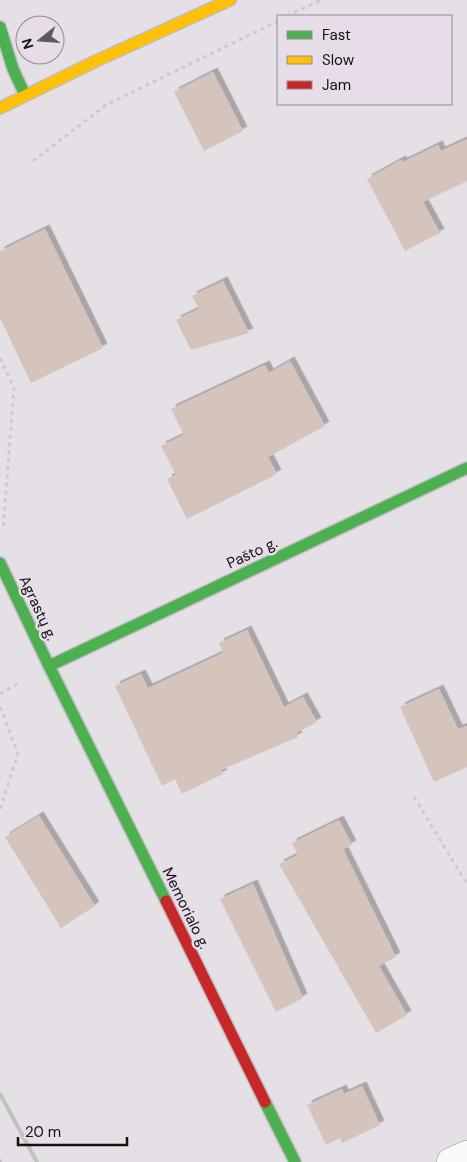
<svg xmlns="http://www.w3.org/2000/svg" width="467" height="1162" font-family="'DM Sans',sans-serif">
<defs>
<filter id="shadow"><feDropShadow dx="4.5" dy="-4.5" stdDeviation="0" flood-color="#0004"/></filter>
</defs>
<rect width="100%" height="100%" fill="#e5e0e5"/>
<g fill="#d4c4bc" filter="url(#shadow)">
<polygon points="213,72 243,131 204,151 174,92"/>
<polygon points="467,139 467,181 423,202 440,233 405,251 367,179 401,160 403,162 438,145 441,151"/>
<polygon points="45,229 103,348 31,383 0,318 0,251"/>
<polygon points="223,281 249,333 191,350 176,320 199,309 192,296"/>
<polygon points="290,361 325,426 268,457 277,474 187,519 167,479 176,475 161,446 184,435 171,409 265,365 269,373"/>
<polygon points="247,630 284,707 303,697 317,722 296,733 298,737 221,770 223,774 182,794 175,779 162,786 115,686 141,674 148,688 223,653 219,643"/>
<polygon points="439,689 458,729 467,726 467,767 434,782 400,707"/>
<polygon points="39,816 95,906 61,928 5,837"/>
<polygon points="339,820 352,845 343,849 396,957 379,966 407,1015 376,1033 279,864 298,855 292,843"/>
<polygon points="253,884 303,998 276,1012 220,899"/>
<polygon points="362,1086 380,1125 342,1143 340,1138 326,1145 307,1105 342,1089 344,1094"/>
</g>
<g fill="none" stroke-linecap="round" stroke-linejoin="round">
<defs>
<polyline id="street" points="451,1162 467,1155"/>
<g id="fast">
<polyline points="0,27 13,69 25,95"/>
<polyline points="0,563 49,666 166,901"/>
<polyline points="49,666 467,468"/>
<polyline points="265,1102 295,1162"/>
</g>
<polyline id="slow" points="0,108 96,61 230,0"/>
<polyline id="jam" points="166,901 265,1102"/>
</defs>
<use href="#street" stroke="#c0bcc1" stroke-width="30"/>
<use href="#fast" stroke="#c0bcc1" stroke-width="14"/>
<use href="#slow" stroke="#c0bcc1" stroke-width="14"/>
<use href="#jam" stroke="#c0bcc1" stroke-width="14"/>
<g stroke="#cccbcc" stroke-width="3" stroke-dasharray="4 4" stroke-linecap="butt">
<polyline points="287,16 321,0"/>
<polyline points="33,161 106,105 278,21"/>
<polyline points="0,358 14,388 3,531"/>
<polyline points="0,694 21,682"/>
<polyline points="0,707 18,753 0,810"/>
<polyline points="414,797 467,884"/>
</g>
<use href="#street" stroke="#fbfafb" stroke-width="28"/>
<use href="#fast" stroke="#4caf50" stroke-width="11"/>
<use href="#slow" stroke="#ffc107" stroke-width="11"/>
<use href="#jam" stroke="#c62828" stroke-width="11"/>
<g stroke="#c2c1c2" stroke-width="4">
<polyline points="0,1094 37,1162"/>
<polyline points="0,1161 0,1162"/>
</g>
</g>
<g text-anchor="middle" stroke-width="5" stroke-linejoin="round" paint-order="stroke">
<g font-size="15" fill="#130f13" stroke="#e7dde8">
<text transform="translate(252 553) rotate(-25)" y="5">Pašto g.</text>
<text transform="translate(38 608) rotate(65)" y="5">Agrastų g.</text>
<text transform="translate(186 908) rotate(64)" y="5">Memorialo g.</text>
</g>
</g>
<rect x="277" y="15" width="175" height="90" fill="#e7dde8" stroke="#928b93"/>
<rect x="287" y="31" width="25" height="8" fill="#4caf50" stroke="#928b93"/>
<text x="322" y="40" font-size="15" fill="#130f13">Fast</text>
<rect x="287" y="56" width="25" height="8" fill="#ffc107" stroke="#928b93"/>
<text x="322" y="65" font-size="15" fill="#130f13">Slow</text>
<rect x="287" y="81" width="25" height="8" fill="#c62828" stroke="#928b93"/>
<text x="322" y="90" font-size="15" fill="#130f13">Jam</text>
<g transform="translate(40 40) rotate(253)"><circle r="24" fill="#e7dde8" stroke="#928b93"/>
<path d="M0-4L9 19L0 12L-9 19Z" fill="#5c585c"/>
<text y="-8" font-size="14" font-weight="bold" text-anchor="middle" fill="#130f13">N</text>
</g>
<path d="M18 1137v8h109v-8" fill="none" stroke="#130f13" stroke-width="2.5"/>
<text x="25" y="1137" font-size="15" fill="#130f13" stroke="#e7dde8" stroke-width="4" paint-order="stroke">20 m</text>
</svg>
